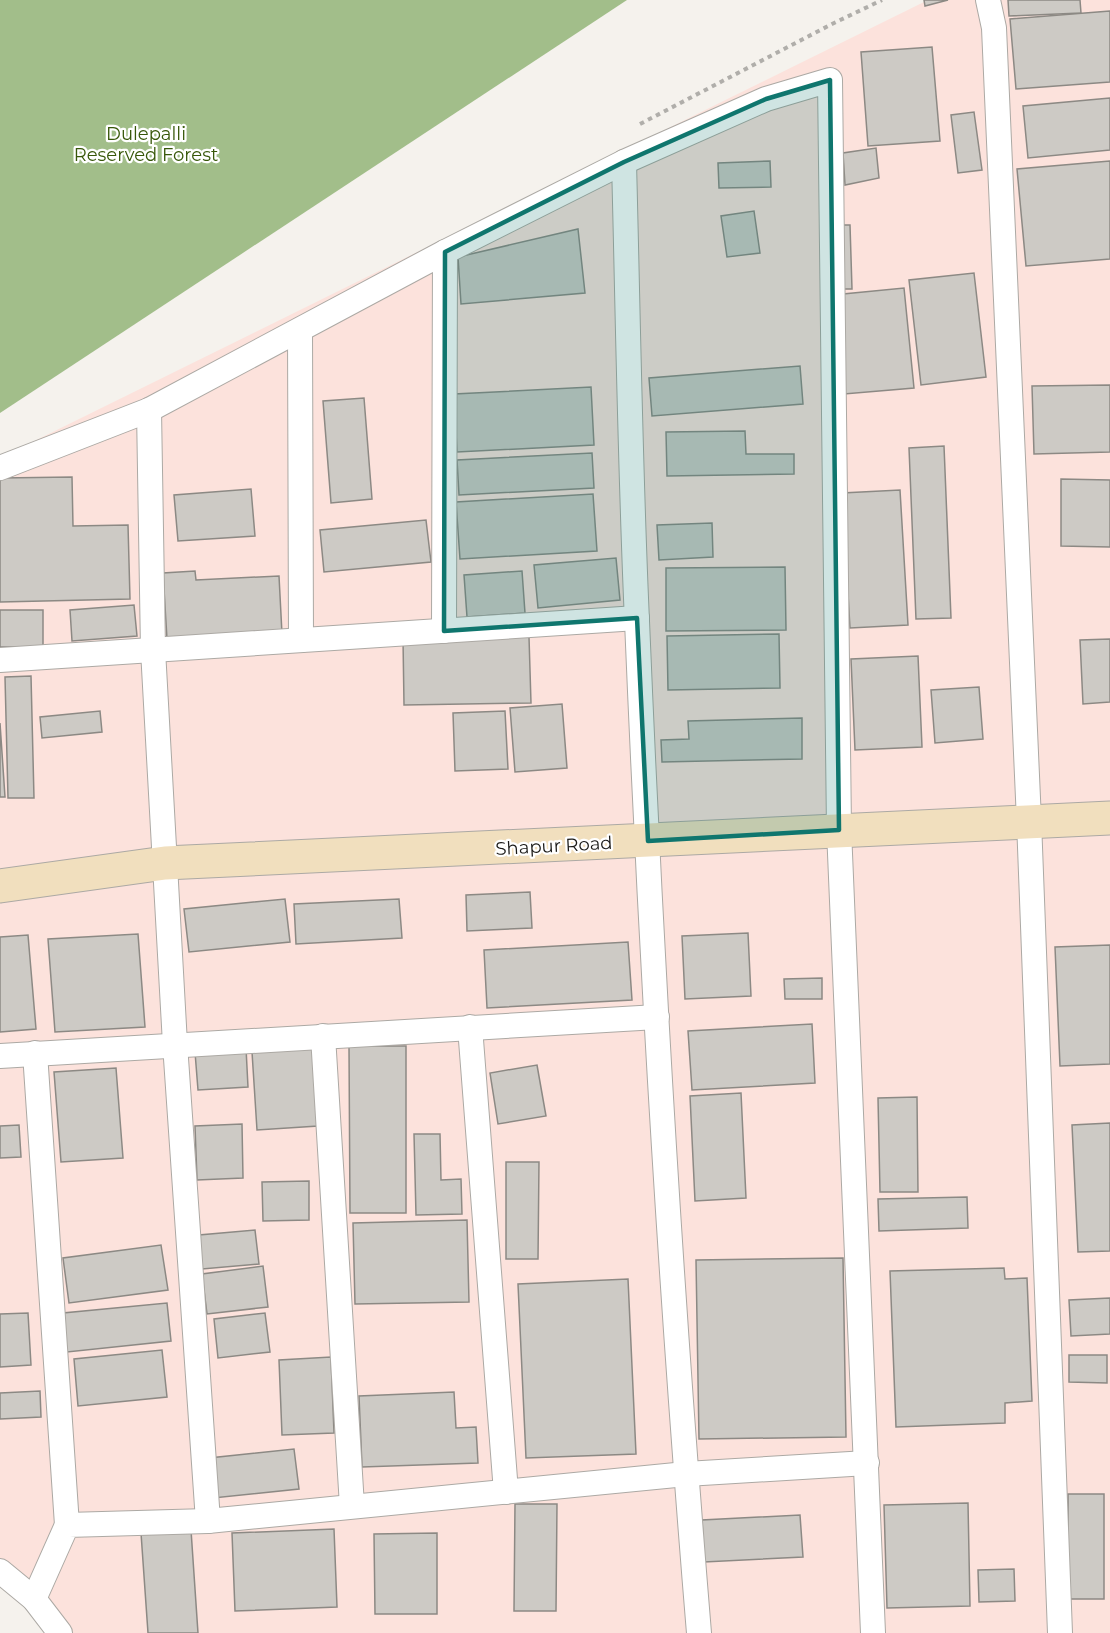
<svg xmlns="http://www.w3.org/2000/svg" width="1110" height="1633" font-family="Montserrat,sans-serif">
<rect width="100%" height="100%" fill="#f5f2ed"/>
<polygon fill="#fce2dc" points="928,0 1110,0 1110,1633 73,1633 0,1570 0,458"/>
<polygon fill="#a2be8a" points="0,0 627,0 0,413"/>
<g fill="#cdcac5" stroke="#8c8984" stroke-width="1.5">
<polygon points="924,0 948,0 925,6"/>
<polygon points="1008,0 1080,0 1081,13 1009,16"/>
<polygon points="1110,11 1110,82 1016,89 1010,19"/>
<polygon points="932,47 940,141 868,146 861,52"/>
<polygon points="1110,98 1110,150 1028,158 1023,106"/>
<polygon points="974,112 982,170 958,173 951,115"/>
<polygon points="876,148 879,178 845,185 843,153"/>
<polygon points="770,161 771,187 719,188 718,163"/>
<polygon points="1110,161 1110,259 1026,266 1017,169"/>
<polygon points="754,211 760,253 727,257 721,216"/>
<polygon points="833,225 850,225 852,289 835,289"/>
<polygon points="578,229 585,293 461,304 458,257"/>
<polygon points="974,273 986,377 921,385 909,280"/>
<polygon points="904,288 914,388 844,394 833,295"/>
<polygon points="800,366 803,404 652,416 649,378"/>
<polygon points="1110,385 1110,452 1034,454 1032,386"/>
<polygon points="591,387 594,445 457,452 454,394"/>
<polygon points="364,398 372,499 331,503 323,401"/>
<polygon points="745,431 746,454 794,454 794,474 667,476 666,432"/>
<polygon points="944,446 951,618 916,619 909,448"/>
<polygon points="592,453 594,488 459,495 457,460"/>
<polygon points="72,477 73,526 128,525 130,599 0,602 0,478"/>
<polygon points="1061,479 1110,480 1110,547 1061,546"/>
<polygon points="251,489 255,536 178,541 174,495"/>
<polygon points="900,490 908,625 850,628 842,493"/>
<polygon points="593,494 597,551 460,559 456,502"/>
<polygon points="426,520 431,562 324,572 320,530"/>
<polygon points="712,523 713,557 659,560 657,525"/>
<polygon points="616,558 620,600 538,608 534,565"/>
<polygon points="785,567 786,630 666,631 666,568"/>
<polygon points="195,571 196,580 279,576 282,634 167,639 163,573"/>
<polygon points="522,571 525,613 467,617 464,575"/>
<polygon points="134,605 137,636 72,641 70,610"/>
<rect x="0" y="610" width="43" height="37"/>
<polygon points="779,634 780,688 668,690 667,636"/>
<polygon points="529,637 531,703 404,705 403,639"/>
<polygon points="1110,639 1110,702 1083,704 1080,640"/>
<polygon points="918,656 922,747 855,750 851,659"/>
<polygon points="31,676 34,798 8,798 5,677"/>
<polygon points="979,687 983,739 935,743 931,690"/>
<polygon points="562,704 567,768 515,772 510,708"/>
<polygon points="100,711 102,732 42,738 40,717"/>
<polygon points="505,711 508,769 455,771 453,713"/>
<polygon points="802,718 802,759 662,762 661,740 689,739 688,721"/>
<polygon points="0,723 5,797 0,797"/>
<polygon points="530,892 532,928 467,931 466,895"/>
<polygon points="285,899 290,942 189,952 184,909"/>
<polygon points="399,899 402,938 296,944 294,904"/>
<polygon points="748,933 751,996 685,999 682,936"/>
<polygon points="138,934 145,1027 55,1032 48,939"/>
<polygon points="28,935 36,1029 0,1032 0,937"/>
<polygon points="628,942 632,1000 487,1008 484,950"/>
<polygon points="1110,945 1110,1064 1060,1066 1055,947"/>
<polygon points="822,978 822,999 785,999 784,979"/>
<polygon points="812,1024 815,1083 692,1090 688,1031"/>
<polygon points="349,1046 406,1046 406,1213 350,1213"/>
<polygon points="246,1048 248,1087 198,1090 195,1052"/>
<polygon points="313,1048 318,1126 257,1130 252,1052"/>
<polygon points="537,1065 546,1116 498,1124 490,1073"/>
<polygon points="116,1068 123,1158 61,1162 54,1072"/>
<polygon points="741,1093 746,1198 695,1201 690,1096"/>
<polygon points="917,1097 918,1192 880,1192 878,1098"/>
<polygon points="1110,1123 1110,1251 1078,1252 1072,1125"/>
<polygon points="242,1124 243,1178 197,1180 195,1126"/>
<polygon points="19,1125 21,1157 0,1158 0,1126"/>
<polygon points="414,1134 440,1134 441,1180 461,1179 462,1214 416,1215"/>
<polygon points="506,1162 539,1162 538,1259 506,1259"/>
<polygon points="309,1181 309,1220 263,1221 262,1182"/>
<polygon points="967,1197 968,1228 879,1231 878,1199"/>
<polygon points="467,1220 469,1302 355,1304 353,1223"/>
<polygon points="255,1230 259,1264 202,1269 199,1235"/>
<polygon points="161,1245 168,1290 69,1303 63,1258"/>
<polygon points="843,1258 846,1437 699,1439 696,1260"/>
<polygon points="263,1266 268,1307 207,1314 202,1274"/>
<polygon points="1004,1268 1005,1279 1027,1278 1032,1401 1005,1403 1005,1423 896,1427 890,1271"/>
<polygon points="628,1279 636,1454 526,1458 518,1284"/>
<polygon points="1110,1298 1110,1334 1071,1336 1069,1300"/>
<polygon points="167,1303 171,1341 67,1352 63,1313"/>
<polygon points="28,1313 31,1365 0,1367 0,1314"/>
<polygon points="265,1313 270,1352 218,1358 214,1319"/>
<polygon points="162,1350 167,1397 78,1406 74,1359"/>
<polygon points="1069,1355 1107,1355 1107,1383 1069,1382"/>
<polygon points="331,1357 334,1433 282,1435 279,1360"/>
<polygon points="40,1391 41,1417 0,1419 0,1393"/>
<polygon points="454,1392 456,1428 476,1427 478,1463 362,1467 359,1396"/>
<polygon points="294,1449 299,1489 213,1498 209,1458"/>
<rect x="1068" y="1494" width="36" height="105"/>
<polygon points="968,1503 970,1606 887,1608 884,1505"/>
<polygon points="515,1504 557,1504 556,1611 514,1611"/>
<polygon points="800,1515 803,1557 704,1562 702,1520"/>
<polygon points="334,1529 337,1607 235,1611 232,1533"/>
<polygon points="191,1530 198,1633 148,1633 141,1533"/>
<polygon points="437,1533 437,1614 375,1614 374,1534"/>
<polygon points="1014,1569 1015,1601 979,1602 978,1570"/>
</g>
<g fill="none" stroke-linecap="round" stroke-linejoin="round">
<defs>
<g id="street">
<polyline points="988,0 994,28 1029,821 1060,1633"/>
<path d="M624,162c4,153 6,306 13,459 14,337 34,675 62,1012"/>
<polyline points="300,330 301,640"/>
<polyline points="149,410 153,650 175,1044 208,1521"/>
<polyline points="0,468 149,410 445,252 624,162 766,99 830,80 839,830 873,1633"/>
<polyline points="444,631 445,252"/>
<polyline points="0,660 637,618"/>
<polyline points="470,1027 506,1492"/>
<polyline points="323,1036 352,1506"/>
<polyline points="35,1053 67,1525"/>
<polyline points="0,1056 657,1017"/>
<polyline points="0,1571 34,1599 60,1633"/>
<polyline points="34,1599 67,1525 208,1521 686,1474 867,1463"/>
</g>
<polyline id="secondary" points="0,886 165,863 1110,818"/>
</defs>
<use href="#street" stroke="#aca9a4" stroke-width="26"/>
<use href="#secondary" stroke="#aca9a4" stroke-width="35"/>
<polyline stroke="#b0aeaa" stroke-width="4" stroke-dasharray="4.5 4.5" stroke-linecap="butt" points="640,124 832,24 882,0"/>
<use href="#street" stroke="#fff" stroke-width="24"/>
<use href="#secondary" stroke="#f1dfbe" stroke-width="33"/>
</g>
<path fill="#0f766e" fill-opacity="0.2" stroke="#0f766e" stroke-width="4.5" stroke-linejoin="round" d="M830,80l9,750 -191,11 -11,-223 -193,13 1,-379 179,-90 142,-63z"/>
<g text-anchor="middle" stroke-width="4.5" stroke-linejoin="round" paint-order="stroke">
<g font-size="18" fill="#375709" stroke="#fff">
<text x="146" y="140">Dulepalli<tspan x="146" dy="21">Reserved Forest</tspan></text>
</g>
<g font-size="18" fill="#191816" stroke="#fff">
<text transform="translate(554 846) rotate(-3)" y="6">Shapur Road</text>
</g>
</g>
</svg>
